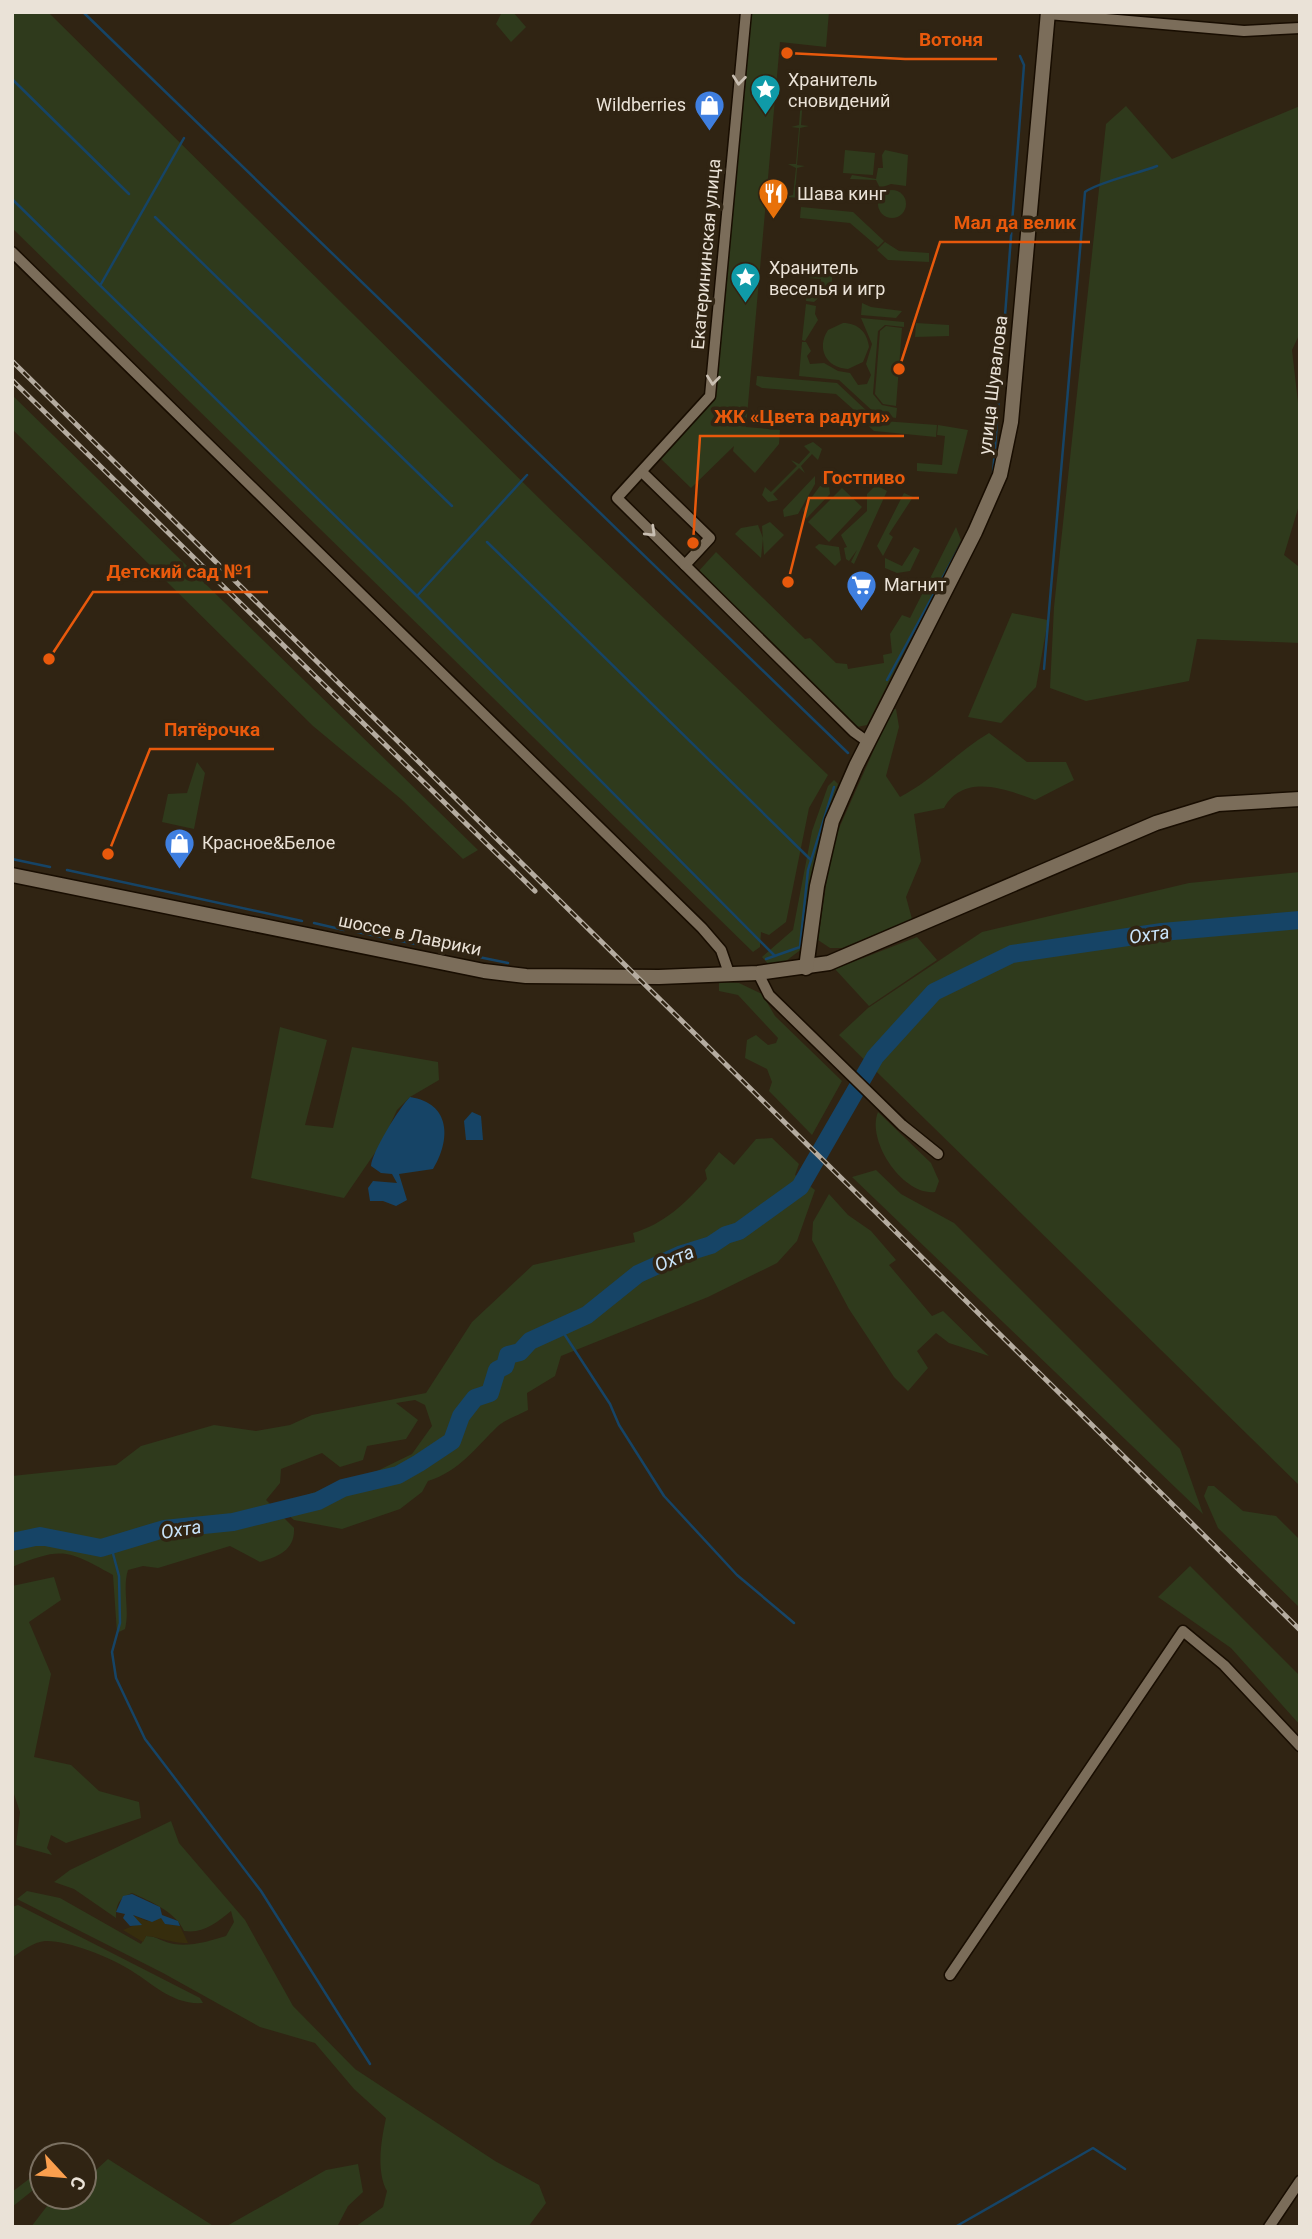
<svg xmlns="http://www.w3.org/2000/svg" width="1312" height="2239" font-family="Roboto,sans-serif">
<rect width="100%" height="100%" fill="#302413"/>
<g fill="#2f3a1c">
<polygon points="12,12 48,12 554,513 828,775 809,808 786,922 769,935 761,932 760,947 753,952 12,228"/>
<polygon points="502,12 513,12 526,27 511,42 496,24"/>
<polygon points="750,12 829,12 826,47 780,42 746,427 780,430 779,444 755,473 733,451 734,446 691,488 659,457 716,394"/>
<polygon points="794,94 811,95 803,98 801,125 809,126 800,128 797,165 805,166 797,168 795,195 803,198 785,197 793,195 796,168 788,164 796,164 799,128 791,127 799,125 801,98"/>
<polygon points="1126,106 1172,159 1300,106 1300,333 1292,350 1300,420 1300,502 1284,555 1298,566 1300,572 1300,643 1197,639 1189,681 1086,701 1050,688 1054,607 1106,124"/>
<polygon points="845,150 875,153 873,175 843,173"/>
<polygon points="885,150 908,155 906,186 891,184 880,188 876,180 850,179 852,175 876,179 878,168 883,168 882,155"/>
<circle cx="892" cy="204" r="14"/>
<polygon points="801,207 853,212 884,241 878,247 850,223 800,218"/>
<polygon points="885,242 899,251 929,253 929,262 888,260 877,250"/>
<polygon points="810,272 826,273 832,277 832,286 814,302 806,301 807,290 820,291 821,279 809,278"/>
<polygon points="862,303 871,307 902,311 896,318 861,315"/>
<polygon points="806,304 816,306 815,314 818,320 805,341 802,340"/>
<polygon points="861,318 904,322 904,327 885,325 878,331 873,394 882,405 897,408 896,418 877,415 839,380 799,376 802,342 806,342 811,351 807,356 810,364 824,363 838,371 850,373 858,385 867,384 871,375 866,364 872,344"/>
<path d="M843,323c15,0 24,9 26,24l-6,15 -15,7c-22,-1 -32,-21 -20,-39z"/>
<polygon points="916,323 949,325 949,336 915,337"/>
<polygon points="886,326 902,328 896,406 883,404 875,394 880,331"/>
<polygon points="757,376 837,383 869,413 863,418 836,394 762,388 756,385"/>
<polygon points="12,395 478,850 463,859 401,799 313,726 12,429"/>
<polygon points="870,414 883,421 937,425 936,437 874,431 863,421"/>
<polygon points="938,425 968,430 957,474 917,471 917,463 942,465 945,436 937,435"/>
<polygon points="813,442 822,449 818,460 812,454 801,466 805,473 799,468 773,494 778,500 768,502 762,495 765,487 771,492 797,466 791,460 799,464 810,452 804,446"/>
<polygon points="815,476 815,484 798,514 784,517 783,510"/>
<polygon points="876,485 887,491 854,564 851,562 857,550 849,561 846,559 844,548 847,547 841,535 867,511 867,494"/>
<polygon points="820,486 829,486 830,494 806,519 803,509"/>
<polygon points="842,488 862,507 829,542 808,522"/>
<polygon points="904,493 913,497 889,534 893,537 883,556 877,546"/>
<polygon points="770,522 784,535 764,555 762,526"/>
<polygon points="758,525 763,538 761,558 735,534 741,528"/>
<polygon points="956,527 961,540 867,725 857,727 697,573 716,552 805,639 810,638 836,663 847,664 848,669 884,663 883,655 892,653 890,634 902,615 910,618"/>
<polygon points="819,544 839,547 841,560 835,566 815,547"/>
<polygon points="914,547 920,550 910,571 897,573 885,568 885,558 902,566"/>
<polygon points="1012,613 1048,620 1036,687 1001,723 968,717"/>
<path d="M892,709h4l3,18 -13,49 14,21c33,-17 57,-45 89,-64l38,29h39l8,18 -39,20c-30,-11 -71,-27 -91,8l-30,6 7,47 -15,36 6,22 -70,29h-12l-12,-8 14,-96z"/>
<polygon points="197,762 205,773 194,829 162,822 168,794 187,793"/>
<polygon points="834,780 838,784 820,835 803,948 782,964 770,966 762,957 793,930 812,831 828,786"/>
<polygon points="1300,872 1300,1486 839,1035 868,1008 982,932 1189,883"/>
<polygon points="917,937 937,960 869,1006 835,969"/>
<polygon points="719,981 739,983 762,994 775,1016 842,1081 812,1135 769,1091 772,1082 767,1069 745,1058 747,1040 756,1035 768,1045 776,1043 778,1038 738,995 719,991"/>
<polygon points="280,1027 327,1040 305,1125 333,1128 352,1047 438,1062 439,1080 410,1097 397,1110 381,1144 344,1198 251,1178"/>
<path d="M878,1112l53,51 8,18 -4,11c-32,4 -69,-51 -57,-80z"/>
<path d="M772,1138l27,26 -4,11 20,15 -18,51 -20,22 -69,34 -147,59 -6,20 -28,17 1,17c-9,5 -22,9 -30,16 -23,22 -38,45 -70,55l-6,11 -22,17 -58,20 -48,-9 -14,-12 6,-6 91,-31 35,-17 20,-28 -7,-21 -10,-5 -19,3 22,17 -12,19 -39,7 -4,14 -23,7 -18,-14 -41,16 -1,14 -14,17 28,28c1,22 -15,28 -34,34l-30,-16 -72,22 -15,-2 -15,4c-6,19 2,39 -3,59l-8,4 -4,-58c-47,-26 -51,-28 -101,-8v-91l104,-11 25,-19 73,-21 42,6 34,-6 22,-10 114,-22 46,-71 61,-57 102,-23 -2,-9c31,-9 53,-30 74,-54l-2,-9 14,-18 15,13 22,-26z"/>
<polygon points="876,1170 901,1194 954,1223 1180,1449 1203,1514 852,1177"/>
<polygon points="829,1194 848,1215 871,1231 896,1260 889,1265 932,1316 943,1311 989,1356 949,1343 936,1333 917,1351 928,1368 908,1391 894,1377 849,1309 812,1240 813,1222"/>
<polygon points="1208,1486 1214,1486 1243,1511 1276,1516 1300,1540 1300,1608 1218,1528 1204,1496"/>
<polygon points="1190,1566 1300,1676 1300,1725 1231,1648 1158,1597"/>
<polygon points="54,1577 61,1600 29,1622 51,1674 34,1757 71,1765 99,1791 139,1802 141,1818 66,1843 51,1835 47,1848 52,1855 16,1845 20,1812 12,1788 12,1586"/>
<path d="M171,1821l8,22 66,77 48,86 62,63 140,92 44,24 7,18 -18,24h-173l28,-20 4,-16c-11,-20 -6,-50 -1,-73l-32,-29 -39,-46 -55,-16 -97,-54 -146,-74 10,-8 33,7 81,46 5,-8c11,0 18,7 28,8 16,3 36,-3 52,-8l8,-14 -3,-11c-15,12 -28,23 -47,20 -8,-19 -34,-30 -52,-38 -13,5 -16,11 -16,25l-42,-29 -20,-7 16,-12z"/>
<path d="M18,1905l182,93 3,5c-32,2 -50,-20 -76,-35 -18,-11 -60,-28 -82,-27 -11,1 -24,10 -33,17v-51z"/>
<polygon points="108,2159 215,2227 31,2227 54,2197 84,2197 84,2181"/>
<polygon points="42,2161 42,2183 12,2207 12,2192 29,2179 31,2166"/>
<polygon points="358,2164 363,2192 348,2206 337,2227 225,2227 326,2170"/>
</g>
<path fill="#362d0d" d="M132,1915l15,6 14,-4 4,7 15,2 8,17c-16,1 -26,-6 -42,-7l-3,6 -20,-12 17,-7z"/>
<g fill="#164466">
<path d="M410,1097c41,6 41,43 23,72l-34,5 8,26 -11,6 -13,-5h-13l-2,-13 5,-7 24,2 -5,-9 -11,-1 -10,-7c1,-14 28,-58 39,-69z"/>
<polygon points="472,1112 481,1116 483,1140 466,1140 464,1121"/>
<polygon points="132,1894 160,1907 162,1915 178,1921 180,1926 165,1924 161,1918 152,1922 133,1915 142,1925 130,1926 123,1918 125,1914 116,1912 123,1896"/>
</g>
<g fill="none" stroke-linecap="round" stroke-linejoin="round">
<g stroke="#164466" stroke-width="2.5">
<polyline points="83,12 848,753"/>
<polyline points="12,79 129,194"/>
<polyline points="12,199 417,596 775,956"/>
<polyline points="155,217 452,506"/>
<polyline points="101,284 184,138"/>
<polyline points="993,474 1024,65 1020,56"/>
<polyline points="487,542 811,860"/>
<polyline points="417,596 527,475"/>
<path d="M1044,669l41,-477c11,-9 54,-19 72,-26"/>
<polyline points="887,680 962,542"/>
<polyline points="12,859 50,867"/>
<polyline points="67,870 302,921"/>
<polyline points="314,923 344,930"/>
<polyline points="357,932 508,963"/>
<polyline points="766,959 800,947 808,870 834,787"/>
<polyline points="561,1329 610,1404 619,1425 664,1496 737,1575 794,1623"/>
<polyline points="111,1546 119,1576 120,1623 112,1652 116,1678 145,1739 261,1891 370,2064"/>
<polyline points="955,2227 1093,2148 1125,2169"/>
</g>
<polyline stroke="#164466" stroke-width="18" points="12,1542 40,1536 101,1548 164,1529 233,1522 318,1501 343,1488 398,1475 419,1463 452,1441 461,1416 475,1398 490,1393 497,1370 505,1366 508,1355 520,1352 530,1341 587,1315 638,1274 682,1254 711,1245 726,1235 739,1231 800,1187 875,1057 934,992 1012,954 1162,932 1300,920"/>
<defs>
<g id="minor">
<polyline points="746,12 710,396 617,498 854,732 868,742"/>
<polyline points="1048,14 1244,31 1300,28"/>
<polyline points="12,252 702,928 721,950 729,973"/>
<polyline points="643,473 710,538 685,565"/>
<polyline points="758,973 769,995 902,1125 938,1154"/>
<polyline points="950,1975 1183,1631 1224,1665 1300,1746"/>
<polyline points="1269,2227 1300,2181"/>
</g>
<g id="tertiary">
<polyline points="12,875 484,971 526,976 659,977 758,973 829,963 1156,823 1218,804 1300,799"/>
<polyline points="806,968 817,886 832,821 856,766 975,532 1000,475 1011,422 1048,12"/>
</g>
</defs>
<use href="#minor" stroke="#180d01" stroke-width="13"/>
<use href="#tertiary" stroke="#180d01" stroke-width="17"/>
<use href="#minor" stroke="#7b6d5a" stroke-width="10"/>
<use href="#tertiary" stroke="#7b6d5a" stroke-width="14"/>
<defs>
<g id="rail">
<polyline points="12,361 1300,1630"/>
<polyline points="12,380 535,891"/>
</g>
</defs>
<use href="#rail" stroke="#b5aca0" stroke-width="5"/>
<use href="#rail" stroke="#302413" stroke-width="2.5" stroke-dasharray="8" stroke-linecap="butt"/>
</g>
<defs><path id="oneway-chevron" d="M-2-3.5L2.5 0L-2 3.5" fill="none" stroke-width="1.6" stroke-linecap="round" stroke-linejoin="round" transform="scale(1.75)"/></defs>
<g stroke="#c9bfb2">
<use href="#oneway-chevron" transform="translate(739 80) rotate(96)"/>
<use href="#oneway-chevron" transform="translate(713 380) rotate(96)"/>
<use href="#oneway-chevron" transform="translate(651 532) rotate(44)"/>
</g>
<defs>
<symbol id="sight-pin" viewBox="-11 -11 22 30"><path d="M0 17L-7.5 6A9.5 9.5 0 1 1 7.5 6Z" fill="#0f9aa8" stroke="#302413"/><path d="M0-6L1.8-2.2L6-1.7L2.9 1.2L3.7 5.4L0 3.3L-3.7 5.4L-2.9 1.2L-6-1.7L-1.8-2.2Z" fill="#fff"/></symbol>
<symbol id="shop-pin" viewBox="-11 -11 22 30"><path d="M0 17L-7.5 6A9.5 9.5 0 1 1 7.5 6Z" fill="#3f7fe0" stroke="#302413"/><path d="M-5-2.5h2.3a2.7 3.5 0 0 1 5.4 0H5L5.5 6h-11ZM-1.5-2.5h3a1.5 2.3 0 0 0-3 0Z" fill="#fff"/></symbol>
<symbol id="restaurant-pin" viewBox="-11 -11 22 30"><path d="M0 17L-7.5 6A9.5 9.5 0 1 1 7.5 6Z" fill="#e8710a" stroke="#302413"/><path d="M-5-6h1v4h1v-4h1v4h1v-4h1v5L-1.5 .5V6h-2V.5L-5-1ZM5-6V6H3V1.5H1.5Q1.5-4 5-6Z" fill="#fff"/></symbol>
<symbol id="supermarket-pin" viewBox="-11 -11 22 30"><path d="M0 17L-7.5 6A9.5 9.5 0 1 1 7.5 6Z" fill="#3f7fe0" stroke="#302413"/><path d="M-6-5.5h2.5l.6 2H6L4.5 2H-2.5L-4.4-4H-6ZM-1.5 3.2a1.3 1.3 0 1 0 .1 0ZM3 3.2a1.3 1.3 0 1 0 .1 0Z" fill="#fff"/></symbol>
</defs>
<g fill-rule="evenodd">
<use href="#sight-pin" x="748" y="72" width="35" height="47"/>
<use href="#shop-pin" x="692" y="88" width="35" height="47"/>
<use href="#restaurant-pin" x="756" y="176" width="35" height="47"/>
<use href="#sight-pin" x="728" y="260" width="35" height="47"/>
<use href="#supermarket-pin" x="844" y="568" width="35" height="47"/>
<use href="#shop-pin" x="162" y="826" width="35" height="47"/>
</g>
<g text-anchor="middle" stroke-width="7" stroke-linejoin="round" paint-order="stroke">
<g font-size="18" fill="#eae2d7" stroke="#302413" text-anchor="start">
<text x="788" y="86">Хранитель<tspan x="788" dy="21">сновидений</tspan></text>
<text x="686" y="111" text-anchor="end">Wildberries</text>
<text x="797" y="200">Шава кинг</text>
<text x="769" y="274">Хранитель<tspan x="769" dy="21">веселья и игр</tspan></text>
<text x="884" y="591">Магнит</text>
<text x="202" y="849">Красное&amp;Белое</text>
</g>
<g font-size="18" fill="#eae2d7" stroke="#302413">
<text transform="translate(706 254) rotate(-85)" y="6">Екатерининская улица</text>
<text transform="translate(993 385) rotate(-83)" y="6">улица Шувалова</text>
<text transform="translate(410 935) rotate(12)" y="6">шоссе в Лаврики</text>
</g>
<g font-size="19" font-style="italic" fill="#c8e3f9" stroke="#302413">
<text transform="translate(1149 934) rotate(-8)" y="7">Охта</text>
<text transform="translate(674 1258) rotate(-23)" y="7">Охта</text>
<text transform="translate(181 1529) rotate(-9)" y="7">Охта</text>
</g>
</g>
<path fill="none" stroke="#e8590c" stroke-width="2.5" d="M787 53L905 59H997M899 369L940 242H1090M693 543L700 436H904M788 582L809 498H919M49 659L93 592H268M108 854L150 749H274"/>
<g fill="#e8590c" stroke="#302413" stroke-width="2.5">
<circle cx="787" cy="53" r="7"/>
<circle cx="899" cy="369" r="7"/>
<circle cx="693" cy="543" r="7"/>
<circle cx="788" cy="582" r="7"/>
<circle cx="49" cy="659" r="7"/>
<circle cx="108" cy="854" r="7"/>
</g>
<g font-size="19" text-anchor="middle" font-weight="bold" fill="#e8590c" stroke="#302413" stroke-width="7" stroke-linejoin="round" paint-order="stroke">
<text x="951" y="46">Вотоня</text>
<text x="1015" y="229">Мал да велик</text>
<text x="802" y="423">ЖК «Цвета радуги»</text>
<text x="864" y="484">Гостпиво</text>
<text x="180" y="578">Детский сад №1</text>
<text x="212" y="736">Пятёрочка</text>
</g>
<rect width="1312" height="2239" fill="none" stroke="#eae2d7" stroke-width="28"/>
<g transform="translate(63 2176) rotate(116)"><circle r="33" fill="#302413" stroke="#7a7061" stroke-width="2"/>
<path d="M0-5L12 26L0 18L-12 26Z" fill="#fa9f4e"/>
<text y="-10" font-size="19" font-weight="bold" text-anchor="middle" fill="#eae2d7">С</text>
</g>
</svg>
